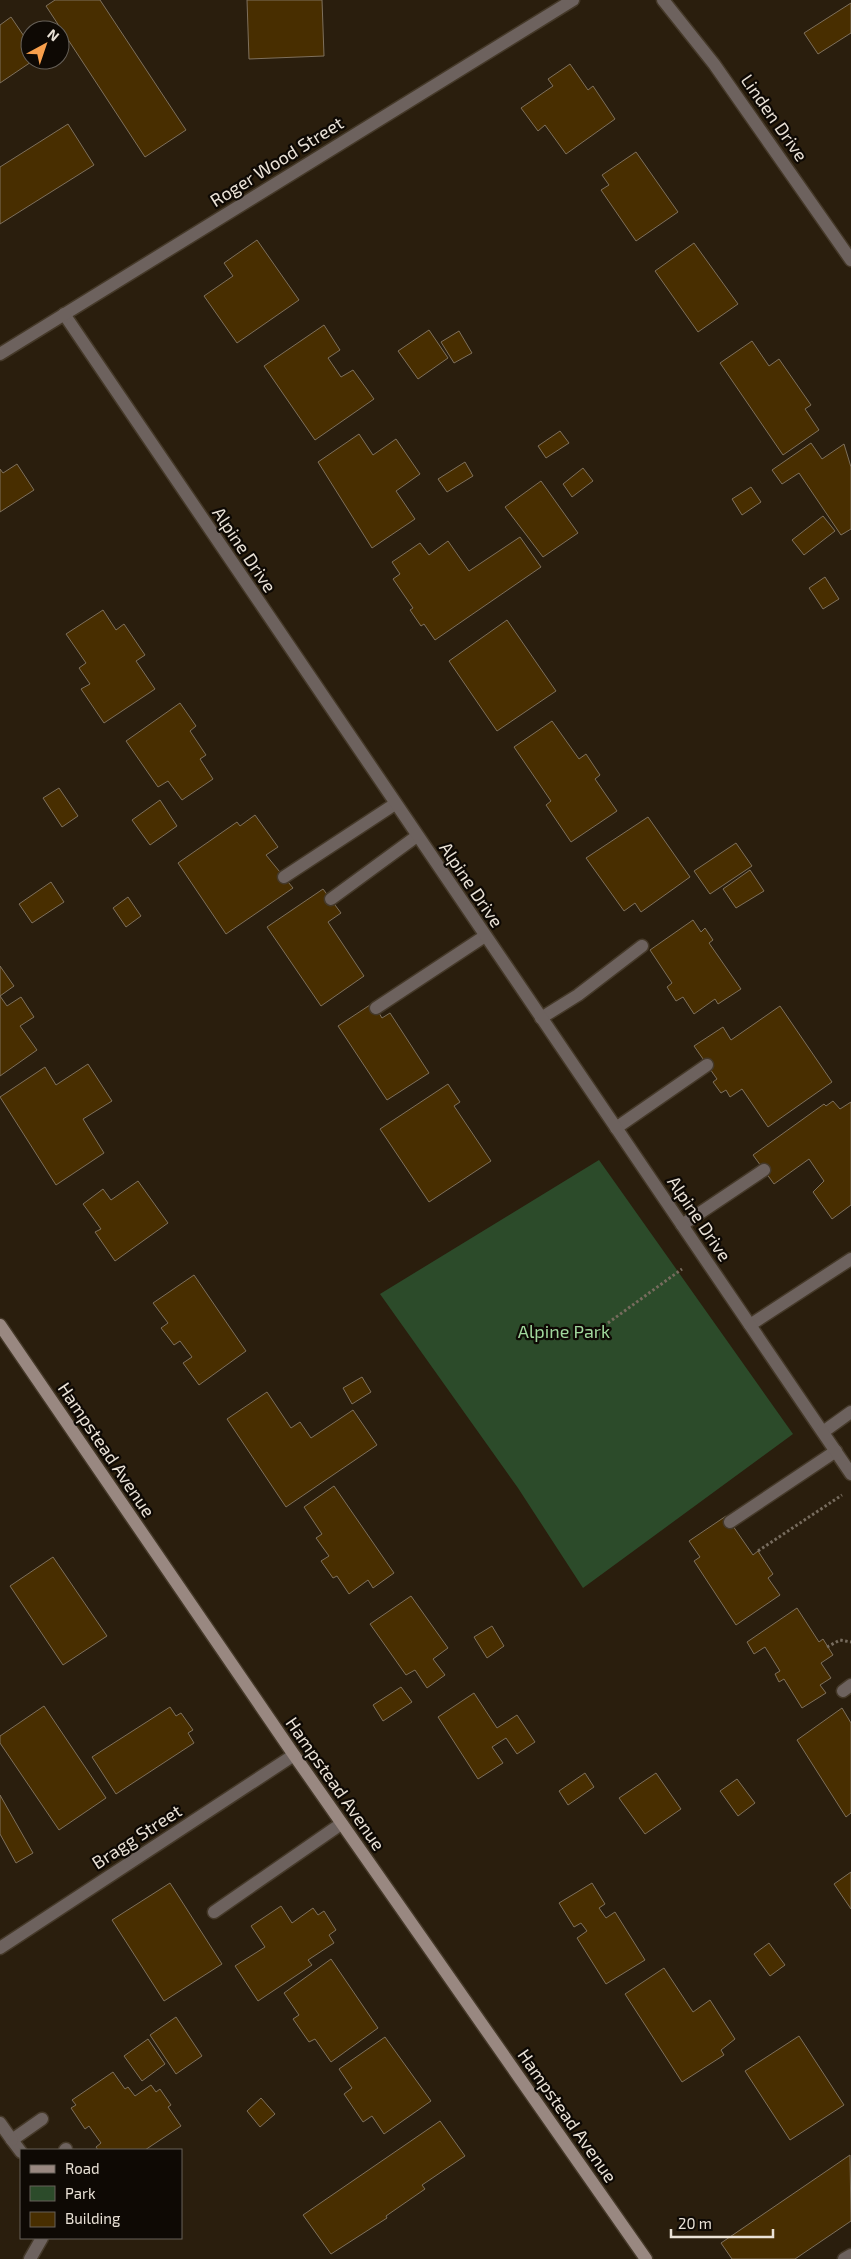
<svg xmlns="http://www.w3.org/2000/svg" width="851" height="2259" font-family="'Exo 2',sans-serif">
<rect width="100%" height="100%" fill="#2a1e0d"/>
<polygon fill="#2c4b2a" points="599,1160 793,1434 583,1588 518,1488 380,1294"/>
<g fill="#482e00" stroke="#7e705c">
<polygon points="55,0 100,0 186,130 145,157 46,6"/>
<polygon points="247,0 322,0 324,56 249,59"/>
<polygon points="851,3 851,33 818,54 804,33"/>
<polygon points="11,17 30,45 30,60 34,60 0,83 0,25"/>
<polygon points="570,64 588,90 593,86 615,119 566,154 545,125 538,131 521,108 553,86 548,79"/>
<polygon points="68,124 94,165 0,224 0,167"/>
<polygon points="636,152 678,212 636,241 601,190 609,185 602,175"/>
<polygon points="257,240 299,300 237,343 204,296 233,276 224,263"/>
<polygon points="694,243 738,304 698,332 655,271"/>
<polygon points="324,325 340,350 328,358 341,377 353,370 374,399 315,440 264,366"/>
<polygon points="429,330 448,358 418,379 398,351"/>
<polygon points="459,331 472,353 454,363 441,342"/>
<polygon points="752,341 769,366 779,359 811,405 805,409 819,430 783,455 720,363"/>
<polygon points="560,431 569,443 546,458 538,446"/>
<polygon points="359,434 373,455 396,439 420,474 396,491 415,519 372,548 318,462"/>
<polygon points="811,443 822,459 844,444 851,467 851,529 841,535 799,473 782,484 772,470"/>
<polygon points="465,462 473,476 447,492 438,479"/>
<polygon points="17,464 34,490 0,512 0,469 3,473"/>
<polygon points="583,468 593,481 572,497 563,484"/>
<polygon points="541,481 578,533 543,557 505,507"/>
<polygon points="751,487 761,502 742,515 732,499"/>
<polygon points="823,516 835,531 804,555 792,540"/>
<polygon points="520,537 541,567 435,640 424,624 421,626 410,610 413,608 393,579 400,574 392,562 420,543 429,555 448,541 469,571"/>
<polygon points="825,577 839,599 823,609 809,588"/>
<polygon points="103,610 116,630 124,624 145,655 136,661 155,689 104,723 81,689 90,684 79,668 86,663 66,634"/>
<polygon points="507,620 556,691 497,731 449,661"/>
<polygon points="180,703 196,726 190,731 206,755 200,759 213,779 182,800 168,781 158,787 126,741"/>
<polygon points="552,721 579,759 586,754 600,775 595,779 617,811 571,842 546,805 551,801 514,747"/>
<polygon points="59,788 78,816 62,827 43,798"/>
<polygon points="160,800 177,826 150,845 132,820"/>
<polygon points="255,815 278,847 266,855 293,888 226,934 178,863 237,822 240,826"/>
<polygon points="648,817 690,877 641,912 635,903 624,911 586,858"/>
<polygon points="736,843 752,866 710,894 694,871"/>
<polygon points="750,870 764,891 736,908 723,889"/>
<polygon points="51,882 64,902 32,923 19,904"/>
<polygon points="323,889 341,913 328,922 364,976 321,1006 267,927"/>
<polygon points="128,897 141,916 126,927 113,908"/>
<polygon points="693,920 701,932 705,928 713,940 709,943 741,989 718,1004 715,999 694,1014 683,997 676,1001 667,987 672,983 650,950"/>
<polygon points="0,966 14,986 0,996 7,1006 21,997 34,1017 20,1026 37,1050 0,1076"/>
<polygon points="373,1003 382,1018 390,1013 429,1073 387,1100 338,1026"/>
<polygon points="780,1006 832,1082 768,1127 742,1089 730,1097 726,1090 721,1093 713,1082 717,1079 694,1046 723,1027 731,1040"/>
<polygon points="88,1064 112,1101 83,1119 104,1153 56,1185 0,1097 45,1067 56,1085"/>
<polygon points="448,1084 460,1102 454,1106 491,1161 429,1202 380,1129"/>
<polygon points="833,1101 840,1109 851,1102 851,1205 832,1219 813,1192 824,1181 809,1159 774,1184 753,1155 824,1104 826,1106"/>
<polygon points="138,1181 168,1223 115,1261 95,1232 101,1229 83,1204 103,1189 111,1200"/>
<polygon points="194,1275 246,1351 199,1385 183,1363 192,1357 180,1341 174,1345 161,1328 168,1323 153,1303"/>
<polygon points="362,1377 371,1392 352,1404 343,1388"/>
<polygon points="267,1392 291,1428 300,1422 311,1438 353,1410 377,1445 286,1507 227,1419"/>
<polygon points="334,1486 394,1573 373,1588 368,1580 349,1594 337,1576 333,1578 321,1561 329,1556 316,1538 322,1534 304,1507"/>
<polygon points="726,1516 753,1555 758,1551 773,1574 768,1578 780,1595 736,1625 694,1561 700,1557 689,1541"/>
<polygon points="53,1557 107,1636 63,1665 10,1586"/>
<polygon points="411,1596 448,1648 433,1659 445,1675 427,1688 415,1670 406,1675 370,1624"/>
<polygon points="797,1608 819,1642 823,1639 833,1655 821,1663 831,1678 820,1685 826,1693 802,1708 784,1679 779,1682 775,1674 780,1671 765,1647 754,1654 747,1642"/>
<polygon points="492,1626 504,1646 487,1658 474,1637"/>
<polygon points="401,1687 412,1702 383,1721 373,1705"/>
<polygon points="474,1693 497,1728 517,1715 535,1742 517,1754 506,1738 492,1747 503,1763 478,1779 438,1717"/>
<polygon points="44,1706 106,1798 59,1830 0,1743 0,1736"/>
<polygon points="170,1707 176,1716 181,1713 193,1730 188,1733 194,1743 116,1794 92,1757"/>
<polygon points="842,1708 851,1723 851,1813 846,1817 797,1740"/>
<polygon points="585,1773 594,1787 568,1805 559,1791"/>
<polygon points="656,1773 681,1809 645,1834 619,1798"/>
<polygon points="737,1779 755,1803 738,1816 720,1791"/>
<polygon points="0,1795 33,1853 16,1863 0,1834"/>
<polygon points="851,1872 851,1909 834,1884"/>
<polygon points="170,1883 222,1964 164,2001 112,1920"/>
<polygon points="592,1883 605,1904 599,1908 606,1918 615,1912 645,1960 606,1984 577,1938 587,1931 581,1923 574,1927 559,1903"/>
<polygon points="281,1906 292,1923 313,1908 318,1915 324,1911 336,1930 329,1935 334,1943 308,1960 312,1965 258,2001 235,1966 265,1947 251,1926"/>
<polygon points="769,1943 785,1965 770,1976 754,1954"/>
<polygon points="331,1959 378,2028 331,2062 315,2039 309,2042 293,2019 299,2015 284,1993"/>
<polygon points="664,1968 693,2012 710,2000 735,2039 721,2050 724,2055 682,2082 625,1994"/>
<polygon points="176,2017 202,2056 176,2074 150,2035"/>
<polygon points="799,2036 844,2105 790,2140 745,2071"/>
<polygon points="385,2037 431,2101 384,2134 372,2116 363,2122 344,2094 352,2088 339,2069"/>
<polygon points="148,2039 165,2064 142,2081 124,2056"/>
<polygon points="113,2072 125,2089 128,2087 135,2096 151,2085 156,2092 160,2089 171,2105 168,2107 181,2126 145,2150 98,2150 96,2147 101,2143 89,2126 85,2129 71,2108 76,2105 72,2100"/>
<polygon points="261,2098 275,2114 260,2127 247,2111"/>
<polygon points="440,2121 465,2156 422,2185 425,2189 386,2216 387,2218 331,2254 303,2215"/>
<polygon points="850,2155 851,2221 795,2259 732,2259 721,2243"/>
</g>
<g fill="none" stroke-linecap="round" stroke-linejoin="round">
<defs>
<g id="lane">
<polyline points="284,877 395,804"/>
<polyline points="331,899 417,836"/>
<polyline points="376,1008 485,936"/>
<polyline points="541,1018 578,995 642,946"/>
<polyline points="616,1128 707,1065"/>
<polyline points="682,1225 764,1170"/>
<polyline points="750,1325 851,1259"/>
<polyline points="823,1432 851,1412"/>
<polyline points="730,1522 836,1451"/>
<polyline points="843,1691 851,1685"/>
<polyline points="214,1912 341,1824"/>
<polyline points="65,2150 66,2149"/>
<polyline points="21,2152 12,2140 42,2119"/>
<polyline points="30,2259 42,2238"/>
<polyline points="844,2259 851,2255"/>
</g>
<g id="street">
<polyline points="663,0 714,64 851,260"/>
<polyline points="64,314 851,1474"/>
<polyline points="0,354 573,0"/>
<polyline points="0,1948 294,1755"/>
<polyline points="0,2123 12,2140"/>
</g>
<polyline id="secondary" points="0,1325 294,1755 646,2259"/>
</defs>
<use href="#lane" stroke="#453929" stroke-width="15"/>
<use href="#street" stroke="#453929" stroke-width="15"/>
<use href="#secondary" stroke="#453929" stroke-width="15"/>
<g stroke="#776c5e" stroke-width="3" stroke-dasharray="2.5 2.5" stroke-linecap="butt">
<polyline points="608,1323 682,1269"/>
<polyline points="758,1551 842,1495"/>
<polyline points="827,1647 840,1640 851,1642"/>
</g>
<use href="#lane" stroke="#6d625e" stroke-width="12"/>
<use href="#street" stroke="#6d625e" stroke-width="12"/>
<use href="#secondary" stroke="#998881" stroke-width="12"/>
</g>
<g text-anchor="middle" stroke-width="4.5" stroke-linejoin="round" paint-order="stroke">
<g font-size="18" fill="#eae2d7" stroke="#0e0904">
<text transform="translate(774 118) rotate(55)" y="6">Linden Drive</text>
<text transform="translate(277 162) rotate(-32)" y="6">Roger Wood Street</text>
<text transform="translate(244 550) rotate(56)" y="6">Alpine Drive</text>
<text transform="translate(471 885) rotate(56)" y="6">Alpine Drive</text>
<text transform="translate(699 1219) rotate(56)" y="6">Alpine Drive</text>
<text transform="translate(106 1450) rotate(56)" y="6">Hampstead Avenue</text>
<text transform="translate(335 1784) rotate(55)" y="6">Hampstead Avenue</text>
<text transform="translate(137 1837) rotate(-33)" y="6">Bragg Street</text>
<text transform="translate(567 2116) rotate(55)" y="6">Hampstead Avenue</text>
</g>
<g font-size="18" fill="#a0d79c" stroke="#0e0904">
<text x="564" y="1338">Alpine Park</text>
</g>
</g>
<rect x="20" y="2149" width="162" height="90" fill="#0e0904" stroke="#666058"/>
<rect x="30" y="2165" width="25" height="8" fill="#998881" stroke="#666058"/>
<text x="65" y="2174" font-size="15" fill="#eae2d7">Road</text>
<rect x="30" y="2186" width="25" height="15" fill="#2c4b2a" stroke="#666058"/>
<text x="65" y="2199" font-size="15" fill="#eae2d7">Park</text>
<rect x="30" y="2212" width="25" height="15" fill="#482e00" stroke="#666058"/>
<text x="65" y="2224" font-size="15" fill="#eae2d7">Building</text>
<g transform="translate(45 45) rotate(40)"><circle r="24" fill="#0e0904" stroke="#666058"/>
<path d="M0-4L9 19L0 12L-9 19Z" fill="#f9a04c"/>
<text y="-8" font-size="14" font-weight="bold" text-anchor="middle" fill="#eae2d7">N</text>
</g>
<path d="M671 2229v8h102v-8" fill="none" stroke="#eae2d7" stroke-width="2.5"/>
<text x="678" y="2229" font-size="15" fill="#eae2d7" stroke="#0e0904" stroke-width="4" paint-order="stroke">20 m</text>
</svg>
